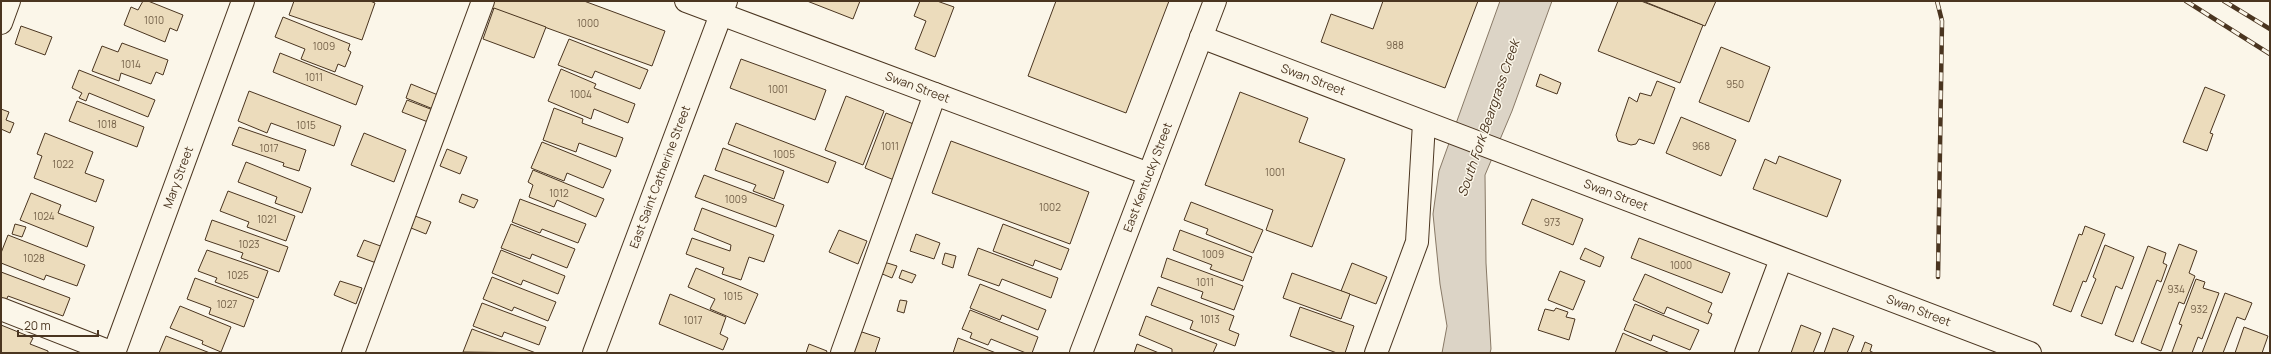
<svg xmlns="http://www.w3.org/2000/svg" width="2271" height="354" font-family="Manrope,sans-serif">
<rect width="100%" height="100%" fill="#fbf6e9"/>
<polygon fill="#dcd4c6" stroke="#887966" points="1500,1 1552,1 1512,111 1485,175 1486,263 1491,349 1490,353 1442,353 1447,326 1440,284 1433,214 1439,171"/>
<g fill="#ecdcbc" stroke="#4a3520">
<polygon points="143,1 148,1 183,15 177,31 170,28 165,42 124,25 131,7 138,10"/>
<polygon points="294,1 370,1 375,3 362,40 289,15"/>
<polygon points="494,1 584,1 665,31 652,66 492,8"/>
<polygon points="807,1 860,1 853,19"/>
<polygon points="920,1 937,1 954,7 935,57 915,49 926,21 914,16"/>
<polygon points="1056,1 1169,1 1126,113 1028,76"/>
<polygon points="1383,1 1478,1 1445,88 1321,42 1331,14 1373,29"/>
<polygon points="1618,1 1641,1 1703,25 1680,83 1598,51"/>
<polygon points="1643,1 1716,1 1705,26"/>
<polygon points="494,8 546,27 534,58 483,39"/>
<polygon points="283,17 350,44 348,50 351,52 345,67 338,64 335,72 301,59 305,49 275,37"/>
<polygon points="21,26 52,37 45,55 15,44"/>
<polygon points="569,39 648,70 640,89 595,71 592,78 558,65"/>
<polygon points="122,43 168,60 163,75 156,72 151,84 121,73 119,81 92,71 102,46 118,52"/>
<polygon points="1721,47 1770,67 1749,122 1699,102"/>
<polygon points="280,53 363,86 356,105 273,72"/>
<polygon points="741,59 826,90 815,120 730,88"/>
<polygon points="561,69 596,84 594,88 635,104 628,123 594,109 591,119 548,101"/>
<polygon points="79,70 155,100 148,117 89,93 86,101 79,98 82,93 72,88"/>
<polygon points="1540,74 1561,83 1557,94 1536,86"/>
<polygon points="1657,81 1675,88 1654,144 1639,139 1636,144 1631,145 1618,141 1616,135 1629,97 1637,102 1640,93 1651,96"/>
<polygon points="411,84 438,95 433,109 406,98"/>
<polygon points="2205,87 2225,95 2210,133 2213,134 2207,151 2183,142"/>
<polygon points="249,91 341,126 334,146 271,123 267,133 238,121"/>
<polygon points="1240,92 1308,118 1299,142 1345,159 1312,247 1266,230 1273,210 1205,185"/>
<polygon points="846,96 884,111 863,165 825,150"/>
<polygon points="407,100 433,110 428,122 402,112"/>
<polygon points="77,101 144,127 137,147 69,121"/>
<polygon points="554,108 583,119 582,123 623,138 616,157 579,143 576,152 543,140"/>
<polygon points="1,109 9,112 6,120 14,123 10,133 1,129"/>
<polygon points="886,113 916,125 894,180 865,168"/>
<polygon points="1681,117 1736,140 1721,176 1666,153"/>
<polygon points="736,123 836,162 828,183 728,144"/>
<polygon points="239,127 306,150 299,171 283,166 284,163 232,145"/>
<polygon points="45,133 93,152 85,173 104,180 96,202 34,178 42,156 37,154"/>
<polygon points="364,133 406,150 394,182 351,165"/>
<polygon points="951,141 1089,192 1070,244 932,193"/>
<polygon points="542,142 611,170 603,188 567,173 564,181 531,168"/>
<polygon points="723,148 784,171 774,199 753,191 756,185 715,170"/>
<polygon points="447,149 467,157 460,174 440,166"/>
<polygon points="1779,156 1841,180 1827,217 1753,189 1765,159 1776,164"/>
<polygon points="246,162 311,188 302,213 275,203 277,197 238,182"/>
<polygon points="533,170 604,199 596,217 557,200 554,207 529,197 533,185 528,182"/>
<polygon points="704,175 784,205 776,227 695,197"/>
<polygon points="228,191 295,216 286,241 247,227 249,222 220,211"/>
<polygon points="31,193 61,205 58,213 94,227 87,247 20,220"/>
<polygon points="462,194 478,200 474,208 459,202"/>
<polygon points="520,199 586,224 578,243 542,229 540,233 512,222"/>
<polygon points="1532,199 1583,219 1573,245 1522,224"/>
<polygon points="1191,202 1263,230 1253,253 1206,234 1208,229 1184,220"/>
<polygon points="702,208 774,235 764,262 749,257 741,280 722,274 724,268 686,254 692,238 730,251 731,245 694,230"/>
<polygon points="415,216 431,222 426,234 411,228"/>
<polygon points="212,220 288,247 279,272 241,258 243,253 205,240"/>
<polygon points="15,224 26,227 22,237 12,234"/>
<polygon points="511,224 575,249 567,268 532,254 530,259 501,248"/>
<polygon points="1003,224 1069,249 1061,270 1035,260 1033,266 993,251"/>
<polygon points="2085,226 2105,234 2086,282 2083,281 2071,312 2053,305 2079,234 2082,235"/>
<polygon points="839,230 867,241 858,264 829,252"/>
<polygon points="1180,230 1252,257 1243,281 1210,269 1212,265 1173,250"/>
<polygon points="916,234 940,243 934,259 910,251"/>
<polygon points="8,235 85,265 77,286 46,275 44,280 1,263 1,253"/>
<polygon points="1639,238 1730,273 1722,293 1631,258"/>
<polygon points="364,240 386,248 379,264 357,256"/>
<polygon points="2179,244 2197,251 2189,273 2195,276 2184,304 2179,302 2161,351 2141,343"/>
<polygon points="2105,245 2134,257 2122,289 2116,286 2102,324 2081,316 2096,279 2093,277"/>
<polygon points="2148,246 2166,253 2163,263 2167,265 2161,282 2157,280 2133,342 2115,335"/>
<polygon points="978,248 1058,278 1051,298 1002,279 999,286 968,275"/>
<polygon points="1585,248 1604,257 1600,267 1580,259"/>
<polygon points="207,250 268,271 258,298 215,282 217,278 198,271"/>
<polygon points="501,250 565,276 558,294 523,280 521,285 492,273"/>
<polygon points="945,253 956,256 953,268 942,264"/>
<polygon points="1167,258 1243,286 1234,310 1201,298 1203,292 1161,277"/>
<polygon points="884,262 897,266 892,278 880,273"/>
<polygon points="1352,263 1387,277 1376,304 1341,291"/>
<polygon points="696,268 758,294 745,324 710,309 715,299 688,287"/>
<polygon points="902,270 916,275 912,283 899,278"/>
<polygon points="1560,271 1585,281 1573,310 1548,300"/>
<polygon points="1,272 70,298 63,316 8,296 5,303 1,301"/>
<polygon points="1292,273 1350,294 1341,319 1283,298"/>
<polygon points="1645,274 1712,303 1708,312 1712,314 1708,324 1667,307 1664,314 1633,300"/>
<polygon points="492,277 556,302 548,321 514,307 512,311 483,299"/>
<polygon points="195,278 254,300 244,327 209,314 211,308 187,299"/>
<polygon points="2196,279 2205,282 2203,288 2219,293 2202,339 2198,337 2192,353 2176,353 2172,352 2182,325 2179,324"/>
<polygon points="340,281 362,288 356,304 334,295"/>
<polygon points="980,284 1046,310 1038,330 1002,315 1000,320 970,308"/>
<polygon points="1158,287 1234,316 1229,330 1239,334 1235,346 1190,329 1193,321 1151,305"/>
<polygon points="2225,293 2252,303 2245,320 2237,317 2223,353 2202,353"/>
<polygon points="670,294 726,317 720,334 728,338 723,350 659,324"/>
<polygon points="900,300 907,301 904,313 897,311"/>
<polygon points="482,303 546,327 539,345 504,332 502,337 473,326"/>
<polygon points="1635,304 1699,330 1690,350 1653,335 1651,341 1624,330"/>
<polygon points="180,306 231,327 221,352 202,344 203,341 170,328"/>
<polygon points="1300,307 1354,326 1345,353 1337,353 1290,336"/>
<polygon points="1556,308 1568,312 1566,317 1575,319 1569,340 1538,330 1545,309 1554,311"/>
<polygon points="970,310 1038,337 1032,353 1026,353 991,339 988,345 970,338 972,333 962,329"/>
<polygon points="1146,316 1217,344 1213,353 1172,353 1172,349 1139,335"/>
<polygon points="1,325 33,338 30,344 48,351 48,353 1,353"/>
<polygon points="1801,325 1821,333 1813,353 1791,353"/>
<polygon points="2244,327 2268,336 2262,353 2235,353"/>
<polygon points="1833,328 1854,336 1847,353 1824,353"/>
<polygon points="472,329 536,353 463,352"/>
<polygon points="853,329 880,338 875,353 844,353"/>
<polygon points="1623,333 1627,335 1670,353 1615,353"/>
<polygon points="166,336 210,353 159,353"/>
<polygon points="958,338 996,353 953,353"/>
<polygon points="1865,342 1872,345 1870,351 1874,353 1861,353"/>
<polygon points="809,344 827,351 826,353 806,353"/>
<polygon points="1137,344 1159,353 1134,353"/>
</g>
<g fill="none" stroke-linecap="round" stroke-linejoin="round">
<defs>
<g id="minor">
<path id="s1" d="M686,1l463,173"/>
<polyline points="1,23 9,1"/>
<path id="s2" d="M1201,37l829,316"/>
<polyline points="1,309 113,353"/>
<path id="s3" d="M114,353l129,-352"/>
<polyline points="353,353 483,1"/>
<path id="s4" d="M594,353l132,-352"/>
<polyline points="842,353 935,94"/>
<path id="s5" d="M1081,353l134,-352"/>
<polyline points="1376,353 1417,242 1424,123"/>
<polyline points="1746,353 1781,259"/>
</g>
</defs>
<use href="#minor" stroke="#4a3520" stroke-width="24"/>
<use href="#minor" stroke="#fbf6e9" stroke-width="22"/>
<defs>
<g id="rail">
<polyline points="1937,1 1942,21 1938,277"/>
<polyline points="2186,1 2270,54"/>
<polyline points="2224,1 2270,29"/>
</g>
</defs>
<use href="#rail" stroke="#4a3520" stroke-width="4.5"/>
<use href="#rail" stroke="#fbf6e9" stroke-width="3" stroke-dasharray="9" stroke-linecap="butt"/>
</g>
<g text-anchor="middle" stroke-width="3" stroke-linejoin="round" paint-order="stroke">
<g font-size="10" fill="#725f47">
<text x="154" y="24">1010</text>
<text x="588" y="27">1000</text>
<text x="1395" y="49">988</text>
<text x="324" y="50">1009</text>
<text x="131" y="68">1014</text>
<text x="314" y="81">1011</text>
<text x="1735" y="88">950</text>
<text x="778" y="93">1001</text>
<text x="581" y="98">1004</text>
<text x="107" y="128">1018</text>
<text x="306" y="129">1015</text>
<text x="890" y="150">1011</text>
<text x="1701" y="150">968</text>
<text x="269" y="152">1017</text>
<text x="784" y="158">1005</text>
<text x="63" y="168">1022</text>
<text x="1275" y="176">1001</text>
<text x="559" y="197">1012</text>
<text x="736" y="203">1009</text>
<text x="1050" y="211">1002</text>
<text x="44" y="220">1024</text>
<text x="267" y="223">1021</text>
<text x="1552" y="226">973</text>
<text x="249" y="248">1023</text>
<text x="1213" y="258">1009</text>
<text x="34" y="262">1028</text>
<text x="1681" y="269">1000</text>
<text x="238" y="279">1025</text>
<text x="1205" y="286">1011</text>
<text x="2176" y="293">934</text>
<text x="733" y="300">1015</text>
<text x="227" y="308">1027</text>
<text x="2199" y="313">932</text>
<text x="1210" y="323">1013</text>
<text x="693" y="324">1017</text>
</g>
<g font-size="12" fill="#4a3520" stroke="#fbf6e9">
<text dy="4" stroke="none"><textPath href="#s2" startOffset="120">Swan Street</textPath></text>
<text dy="4" stroke="none"><textPath href="#s1" startOffset="247">Swan Street</textPath></text>
<text dy="4" stroke="none"><textPath href="#s3" startOffset="187">Mary Street</textPath></text>
<text dy="4" stroke="none"><textPath href="#s4" startOffset="188">East Saint Catherine Street</textPath></text>
<text dy="4" stroke="none"><textPath href="#s5" startOffset="188">East Kentucky Street</textPath></text>
<text dy="4" stroke="none"><textPath href="#s2" startOffset="444">Swan Street</textPath></text>
<text dy="4" stroke="none"><textPath href="#s2" startOffset="768">Swan Street</textPath></text>
</g>
<g font-size="13" font-style="italic" fill="#4a3520" stroke="#fbf6e9">
<text transform="translate(1488 118) rotate(-71)" y="5">South Fork Beargrass Creek</text>
</g>
</g>
<rect width="2271" height="354" fill="none" stroke="#4a3520" stroke-width="4"/>
<path d="M18 330v6h80v-6" fill="none" stroke="#4a3520" stroke-width="2"/>
<text x="24" y="330" font-size="12" fill="#4a3520" stroke="#fbf6e9" stroke-width="3" paint-order="stroke">20 m</text>
</svg>
